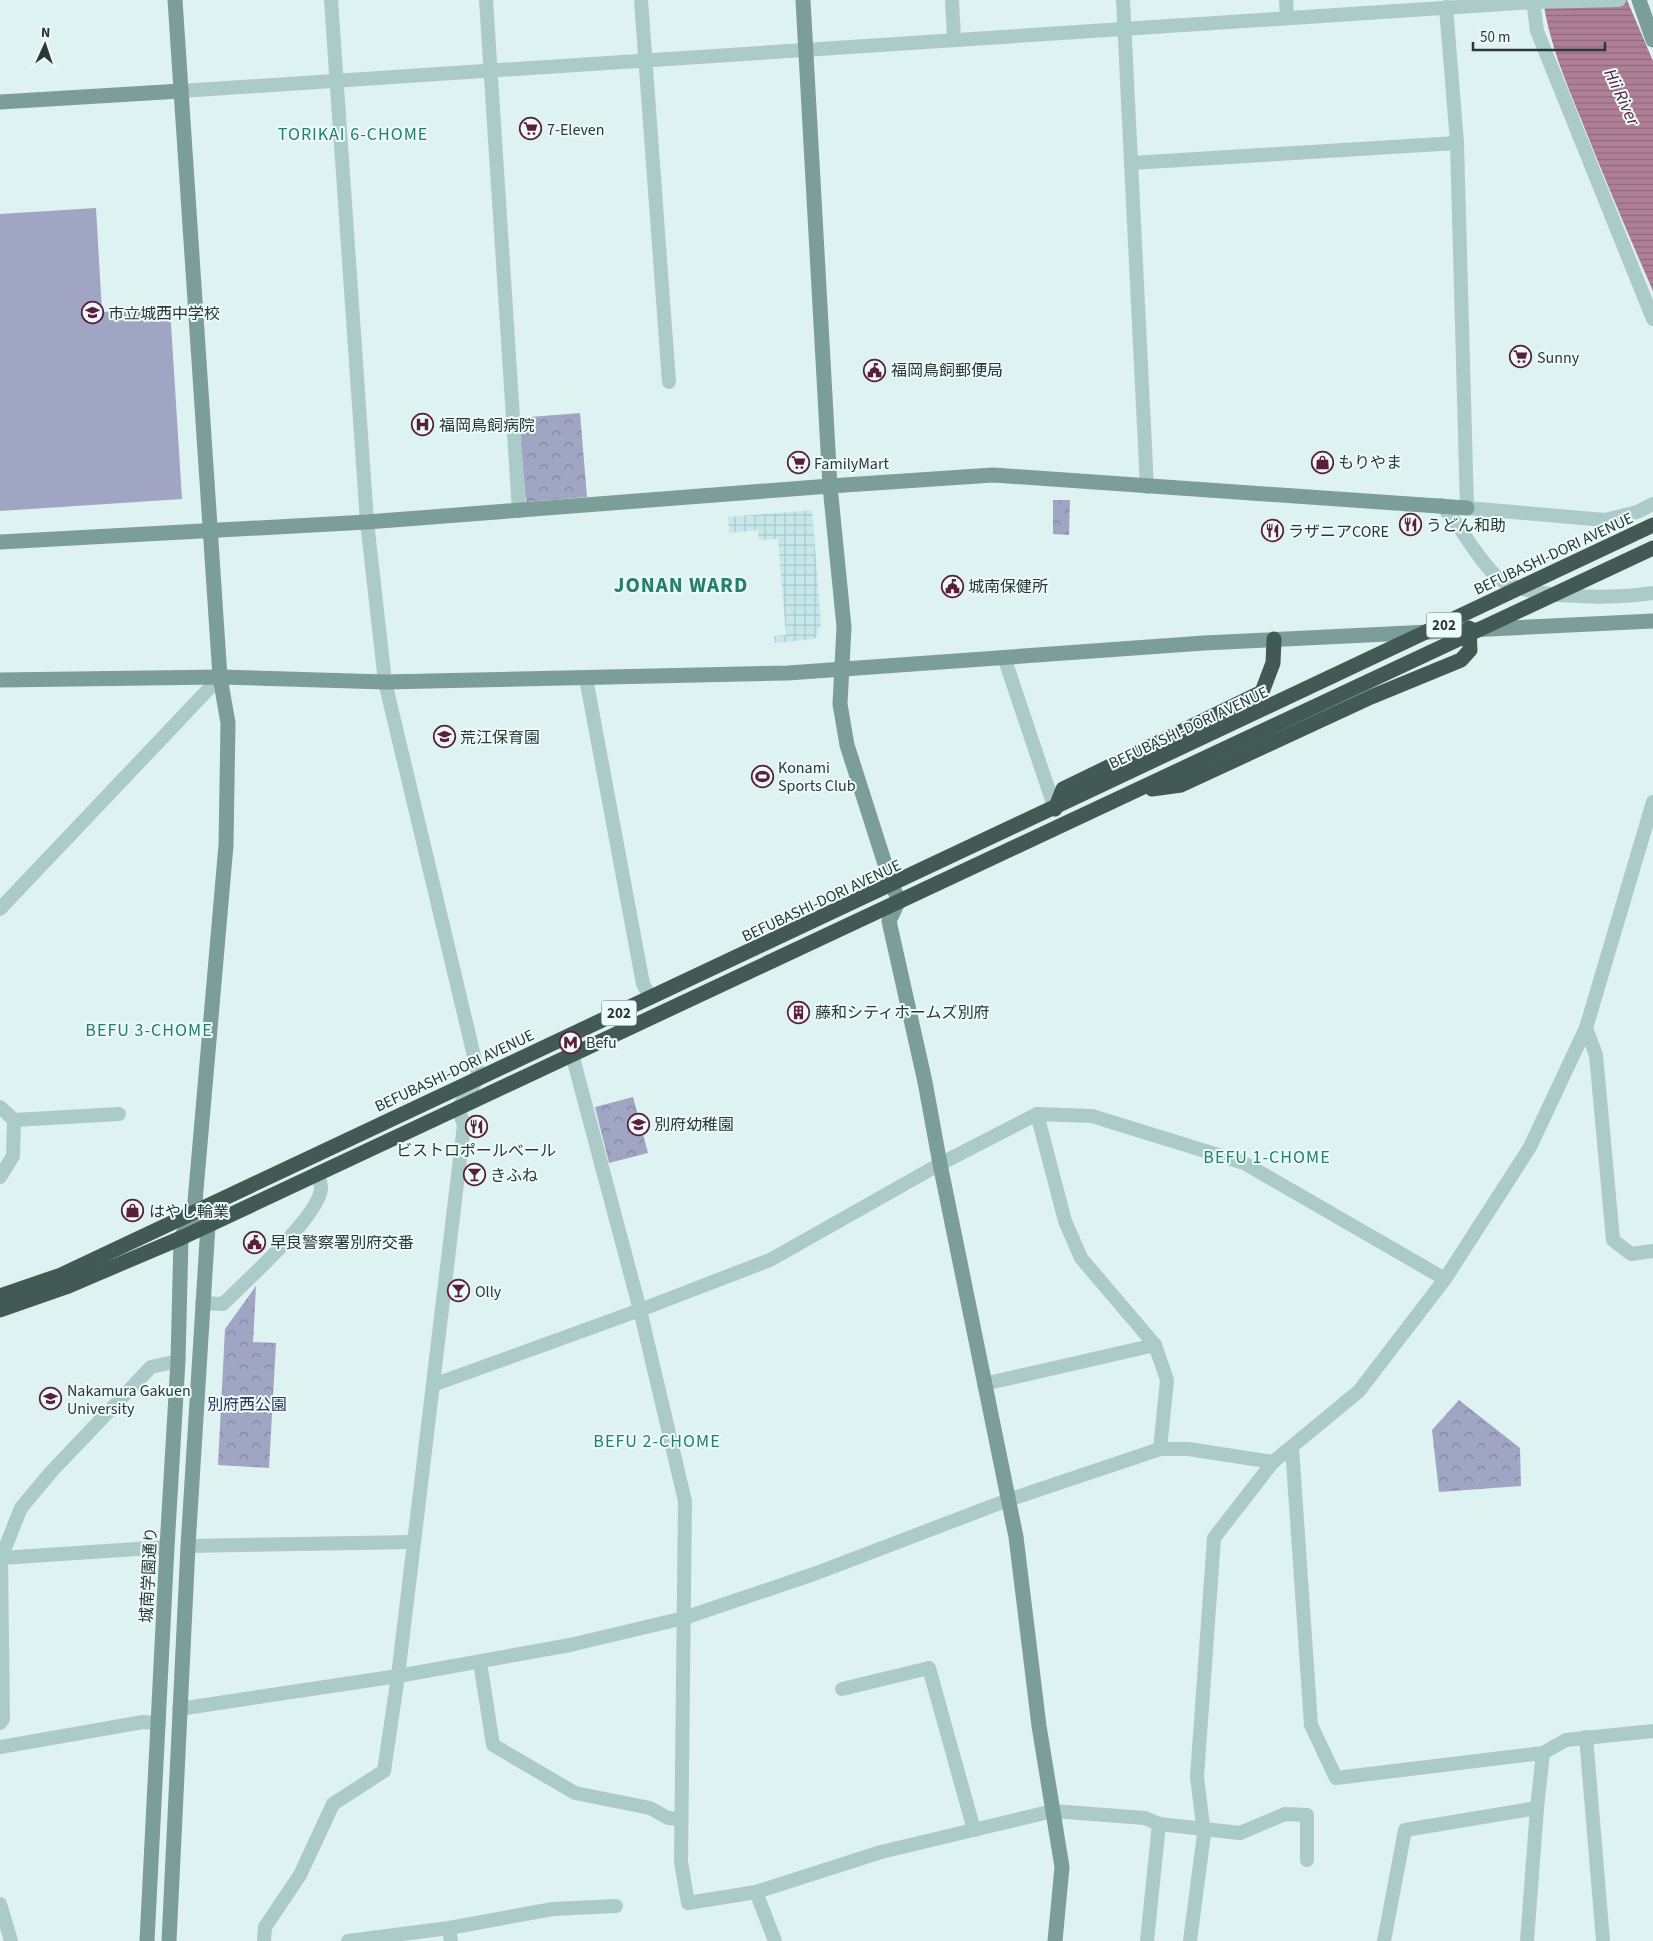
<svg xmlns="http://www.w3.org/2000/svg" width="1653" height="1941" font-family="'Source Sans 3','Noto Sans JP',sans-serif">
<defs>
<pattern id="park-crowns" width="20" height="18" patternUnits="userSpaceOnUse" patternTransform="scale(1.25)"><rect width="20" height="18" fill="#9fa5c2"/><path d="M2 6a3 3 0 1 1 6 0M12 15a3 3 0 1 1 6 0" fill="none" stroke="#82879e"/></pattern>
<pattern id="plaza-grid" width="8" height="8" patternUnits="userSpaceOnUse" patternTransform="scale(1.25)"><rect width="8" height="8" fill="#c7e8ea"/><path d="M0 4h8M4 0v8" fill="none" stroke="#abc8c9"/></pattern>
<pattern id="water-rules" width="6" height="5" patternUnits="userSpaceOnUse" patternTransform="scale(1.25)"><rect width="6" height="5" fill="#af7f96"/><path d="M0 2.5h6" fill="none" stroke="#8f697b"/></pattern>
</defs>
<rect width="100%" height="100%" fill="#dff2f2"/>
<g fill="url(#park-crowns)">
<polygon points="580,413 587,497 526,502 518,418"/>
<polygon points="1053,500 1070,500 1069,535 1053,534"/>
<polygon points="633,1097 648,1153 609,1163 595,1107"/>
<polygon points="256,1286 253,1342 276,1343 269,1468 218,1465 225,1329"/>
<polygon points="1459,1400 1520,1448 1521,1486 1439,1492 1432,1430"/>
</g>
<polygon fill="#9fa5c2" points="96,208 102,312 170,308 182,499 0,511 0,214"/>
<polygon fill="url(#plaza-grid)" points="812,510 821,624 815,639 775,643 774,636 786,635 778,539 759,540 758,530 729,533 728,517"/>
<path fill="url(#water-rules)" d="M1543,0h84l26,61v230c-25,-57 -49,-114 -72,-172 -16,-39 -32,-77 -38,-119z"/>
<g fill="none" stroke-linecap="round" stroke-linejoin="round">
<g stroke="#abcbc9" stroke-width="14">
<polyline points="486,0 519,511"/>
<polyline points="641,0 669,382"/>
<polyline points="952,0 954,39"/>
<polyline points="1123,0 1147,487"/>
<polyline points="1286,0 1287,18"/>
<polyline points="1533,0 1537,31 1653,319"/>
<polyline points="1446,7 1457,143 1467,508 1605,520 1637,512 1653,504"/>
<polyline points="181,91 1534,2 1619,0"/>
<polyline points="1132,163 1457,143"/>
<path d="M1441,505c22,22 33,51 56,72 27,23 121,22 156,16"/>
<polyline points="1004,657 1055,809"/>
<polyline points="586,678 643,984 651,998"/>
<polyline points="0,909 220,677"/>
<polyline points="1586,1028 1596,1055 1613,1240 1631,1254 1653,1251"/>
<polyline points="572,1054 640,1310 685,1501 681,1862 688,1903 756,1892 881,1852 1053,1811 1145,1818 1159,1824 1147,1941"/>
<polyline points="0,1107 14,1120 119,1114"/>
<polyline points="1037,1114 1065,1221 1081,1258 1155,1345 1167,1380 1160,1449"/>
<polyline points="0,1177 13,1156 14,1120"/>
<polyline points="1445,1279 1530,1147 1586,1028 1653,802"/>
<path d="M202,1303l21,1c21,-21 96,-88 98,-115 0,-5 -2,-11 -3,-16"/>
<polyline points="984,1384 1155,1345"/>
<polyline points="433,1385 640,1310 770,1260 940,1164 1037,1114 1092,1116 1244,1163 1445,1279 1359,1391 1273,1462 1214,1538 1197,1777 1204,1834 1190,1941"/>
<polyline points="1292,1447 1311,1725 1336,1778 1543,1753"/>
<polyline points="188,1546 413,1542"/>
<polyline points="1,1558 167,1547"/>
<polyline points="480,1662 493,1745 575,1793 650,1808 668,1818 681,1819"/>
<polyline points="842,1689 929,1668 974,1830"/>
<polyline points="179,1709 398,1676 570,1645 684,1618 814,1574 1008,1500 1160,1449 1188,1449 1273,1462"/>
<polyline points="0,1723 3,1719 1,1558 21,1508 51,1472 151,1367 178,1361"/>
<polyline points="1586,1737 1603,1941"/>
<polyline points="0,1747 143,1722 159,1723"/>
<polyline points="1159,1824 1240,1833 1285,1814 1307,1815 1307,1860"/>
<polyline points="756,1892 775,1941"/>
<polyline points="0,1904 11,1941"/>
<polyline points="449,1928 451,1941"/>
<polyline points="264,1941 265,1927 300,1875 333,1804 384,1771 398,1676 464,1125 458,1108 479,1077 385,682 367,522 331,0"/>
<polyline points="348,1941 449,1928 553,1909 616,1906"/>
<polyline points="1384,1941 1405,1830 1537,1808"/>
<polyline points="1527,1941 1537,1808 1543,1753 1566,1740 1653,1731"/>
</g>
<g stroke="#7c9e99" stroke-width="15">
<polyline points="803,0 830,486 844,627 840,704 847,745 892,886 899,900 889,921 925,1082 940,1164 1016,1537 1039,1726 1062,1867 1055,1941"/>
<polyline points="1639,0 1653,40"/>
<polyline points="0,102 181,91"/>
<polyline points="0,542 367,522 830,486 993,475 1467,508"/>
<polyline points="0,680 220,677 385,682 788,673 1204,643 1653,621"/>
<polyline points="147,1941 167,1547 178,1361 181,1238 194,1213 226,845 228,723 220,677 175,0"/>
<polyline points="169,1941 188,1546 208,1225 200,1218"/>
</g>
<g stroke="#425954" stroke-width="15">
<polyline points="1152,789 1181,785 1371,697 1461,660 1470,650 1469,628"/>
<polyline points="1055,809 1063,789 1262,692 1273,663 1274,639"/>
<path d="M0,1296l61,-21c531,-249 1062,-498 1592,-750"/>
<polyline points="0,1310 66,1287 181,1238 1653,548"/>
</g>
</g>
<defs>
<symbol id="supermarket-ring" viewBox="-11 -11 22 22"><circle r="9.5" fill="#ecfafa" stroke="#5a203a" stroke-width="1.5"/><path d="M-6-5.5h2.5l.6 2H6L4.5 2H-2.5L-4.4-4H-6ZM-1.5 3.2a1.3 1.3 0 1 0 .1 0ZM3 3.2a1.3 1.3 0 1 0 .1 0Z" fill="#5a203a"/></symbol>
<symbol id="school-ring" viewBox="-11 -11 22 22"><circle r="9.5" fill="#ecfafa" stroke="#5a203a" stroke-width="1.5"/><path d="M0-5L7-2L0 1L-7-2ZM-4 1L0 2.5L4 1V4Q0 6-4 4Z" fill="#5a203a"/></symbol>
<symbol id="civic-ring" viewBox="-11 -11 22 22"><circle r="9.5" fill="#ecfafa" stroke="#5a203a" stroke-width="1.5"/><path d="M-.6-6.5H3V-4.5H.6V-3L4-1V1h2V6H-6V1h2V-1L-.6-3ZM-1.2 2.5V6h2.4V2.5Z" fill="#5a203a"/></symbol>
<symbol id="hospital-ring" viewBox="-11 -11 22 22"><circle r="9.5" fill="#ecfafa" stroke="#5a203a" stroke-width="1.5"/><path d="M-5-5h3v3.5h4V-5h3V5h-3V1.5h-4V5h-3Z" fill="#5a203a"/></symbol>
<symbol id="shop-ring" viewBox="-11 -11 22 22"><circle r="9.5" fill="#ecfafa" stroke="#5a203a" stroke-width="1.5"/><path d="M-5-2.5h2.3a2.7 3.5 0 0 1 5.4 0H5L5.5 6h-11ZM-1.5-2.5h3a1.5 2.3 0 0 0-3 0Z" fill="#5a203a"/></symbol>
<symbol id="restaurant-ring" viewBox="-11 -11 22 22"><circle r="9.5" fill="#ecfafa" stroke="#5a203a" stroke-width="1.5"/><path d="M-5-6h1v4h1v-4h1v4h1v-4h1v5L-1.5 .5V6h-2V.5L-5-1ZM5-6V6H3V1.5H1.5Q1.5-4 5-6Z" fill="#5a203a"/></symbol>
<symbol id="stadium-ring" viewBox="-11 -11 22 22"><circle r="9.5" fill="#ecfafa" stroke="#5a203a" stroke-width="1.5"/><path d="M0-5a6.5 5 0 1 0 0 10a6.5 5 0 1 0 0-10ZM-3.5-1.8h7v3.6h-7Z" fill="#5a203a"/></symbol>
<symbol id="building-ring" viewBox="-11 -11 22 22"><circle r="9.5" fill="#ecfafa" stroke="#5a203a" stroke-width="1.5"/><path d="M-4-6H4V6H1V3H-1V6H-4ZM-2.5-4.3h1.7v1.8h-1.7ZM.8-4.3h1.7v1.8H.8ZM-2.5-1h1.7V.8h-1.7ZM.8-1h1.7V.8H.8Z" fill="#5a203a"/></symbol>
<symbol id="metro-ring" viewBox="-11 -11 22 22"><circle r="9.5" fill="#ecfafa" stroke="#5a203a" stroke-width="1.5"/><path d="M-5.5 5V-5H-3L0 0L3-5H5.5V5H3V-.5L0 4L-3-.5V5Z" fill="#5a203a"/></symbol>
<symbol id="bar-ring" viewBox="-11 -11 22 22"><circle r="9.5" fill="#ecfafa" stroke="#5a203a" stroke-width="1.5"/><path d="M-6-5H6L.8 .8V4.5H3.5V6h-7V4.5H-.8V.8Z" fill="#5a203a"/></symbol>
<symbol id="university-ring" viewBox="-11 -11 22 22"><circle r="9.5" fill="#ecfafa" stroke="#5a203a" stroke-width="1.5"/><path d="M0-5L7-2L0 1L-7-2ZM-4 1L0 2.5L4 1V4Q0 6-4 4Z" fill="#5a203a"/></symbol>
</defs>
<g fill-rule="evenodd">
<use href="#supermarket-ring" x="518" y="116" width="25" height="25"/>
<use href="#school-ring" x="80" y="300" width="25" height="25"/>
<use href="#supermarket-ring" x="1508" y="344" width="25" height="25"/>
<use href="#civic-ring" x="862" y="358" width="25" height="25"/>
<use href="#hospital-ring" x="410" y="412" width="25" height="25"/>
<use href="#shop-ring" x="1310" y="450" width="25" height="25"/>
<use href="#supermarket-ring" x="786" y="450" width="25" height="25"/>
<use href="#restaurant-ring" x="1398" y="512" width="25" height="25"/>
<use href="#restaurant-ring" x="1260" y="518" width="25" height="25"/>
<use href="#civic-ring" x="940" y="574" width="25" height="25"/>
<use href="#school-ring" x="432" y="724" width="25" height="25"/>
<use href="#stadium-ring" x="750" y="764" width="25" height="25"/>
<use href="#building-ring" x="786" y="1000" width="25" height="25"/>
<use href="#metro-ring" x="558" y="1030" width="25" height="25"/>
<use href="#school-ring" x="626" y="1112" width="25" height="25"/>
<use href="#restaurant-ring" x="464" y="1114" width="25" height="25"/>
<use href="#bar-ring" x="462" y="1162" width="25" height="25"/>
<use href="#shop-ring" x="120" y="1198" width="25" height="25"/>
<use href="#civic-ring" x="242" y="1230" width="25" height="25"/>
<use href="#bar-ring" x="446" y="1278" width="25" height="25"/>
<use href="#university-ring" x="38" y="1386" width="25" height="25"/>
</g>
<g text-anchor="middle" stroke-width="4" stroke-linejoin="round" paint-order="stroke">
<g fill="#ecfafa" stroke="#647371" stroke-width="1">
<rect x="1426.5" y="612.5" width="35" height="25" rx="4"/>
<rect x="601.5" y="1000.5" width="35" height="25" rx="4"/>
</g>
<g font-size="15" font-weight="bold" fill="#2a3936">
<text x="1444" y="630">202</text>
<text x="619" y="1018">202</text>
</g>
<g font-size="16" fill="#2a3936" stroke="#ecfafa" text-anchor="start">
<text x="547" y="135">7-Eleven</text>
<text x="108" y="319">市立城西中学校</text>
<text x="1537" y="363">Sunny</text>
<text x="891" y="376">福岡鳥飼郵便局</text>
<text x="439" y="431">福岡鳥飼病院</text>
<text x="1338" y="468">もりやま</text>
<text x="814" y="469">FamilyMart</text>
<text x="1426" y="531">うどん和助</text>
<text x="1288" y="537">ラザニアCORE</text>
<text x="968" y="592">城南保健所</text>
<text x="460" y="743">荒江保育園</text>
<text x="778" y="773">Konami<tspan x="778" dy="18">Sports Club</tspan></text>
<text x="815" y="1018">藤和シティホームズ別府</text>
<text x="586" y="1048">Befu</text>
<text x="654" y="1130">別府幼稚園</text>
<text x="476" y="1156" text-anchor="middle">ビストロポールべール</text>
<text x="490" y="1181">きふね</text>
<text x="149" y="1217">はやし輪業</text>
<text x="270" y="1248">早良警察署別府交番</text>
<text x="475" y="1297">Olly</text>
<text x="67" y="1396">Nakamura Gakuen<tspan x="67" dy="18">University</tspan></text>
</g>
<g font-size="16" fill="#2a3936" stroke="#ecfafa">
<text transform="translate(1553 553) rotate(-25)" y="6">BEFUBASHI-DORI AVENUE</text>
<text transform="translate(1188 727) rotate(-25)" y="6">BEFUBASHI-DORI AVENUE</text>
<text transform="translate(821 900) rotate(-25)" y="6">BEFUBASHI-DORI AVENUE</text>
<text transform="translate(454 1070) rotate(-25)" y="6">BEFUBASHI-DORI AVENUE</text>
<text transform="translate(148 1575) rotate(-87)" y="6">城南学園通り</text>
</g>
<g font-size="16" fill="#2e3457" stroke="#ecfafa">
<text x="247" y="1410">別府西公園</text>
</g>
<g font-size="18" font-style="italic" fill="#5a203a" stroke="#ecfafa">
<text transform="translate(1622 97) rotate(65)" y="6">Hii River</text>
</g>
<g font-size="18" letter-spacing="1" fill="#248066" stroke="#ecfafa">
<text x="353" y="140">TORIKAI 6-CHOME</text>
<text x="149" y="1036">BEFU 3-CHOME</text>
<text x="1267" y="1163">BEFU 1-CHOME</text>
<text x="657" y="1447">BEFU 2-CHOME</text>
</g>
<g font-size="21" font-weight="bold" letter-spacing="1" fill="#248066" stroke="#ecfafa">
<text x="681" y="592">JONAN WARD</text>
</g>
</g>
<g transform="translate(45 45) rotate(3)" stroke="#ecfafa" stroke-width="4" paint-order="stroke">
<path d="M0-4L9 19L0 12L-9 19Z" fill="#2a3936"/>
<text y="-8" font-size="14" font-weight="bold" text-anchor="middle" fill="#2a3936">N</text>
</g>
<path d="M1473 42v8h132v-8" fill="none" stroke="#2a3936" stroke-width="2.5"/>
<text x="1480" y="42" font-size="15" fill="#2a3936" stroke="#ecfafa" stroke-width="4" paint-order="stroke">50 m</text>
</svg>
